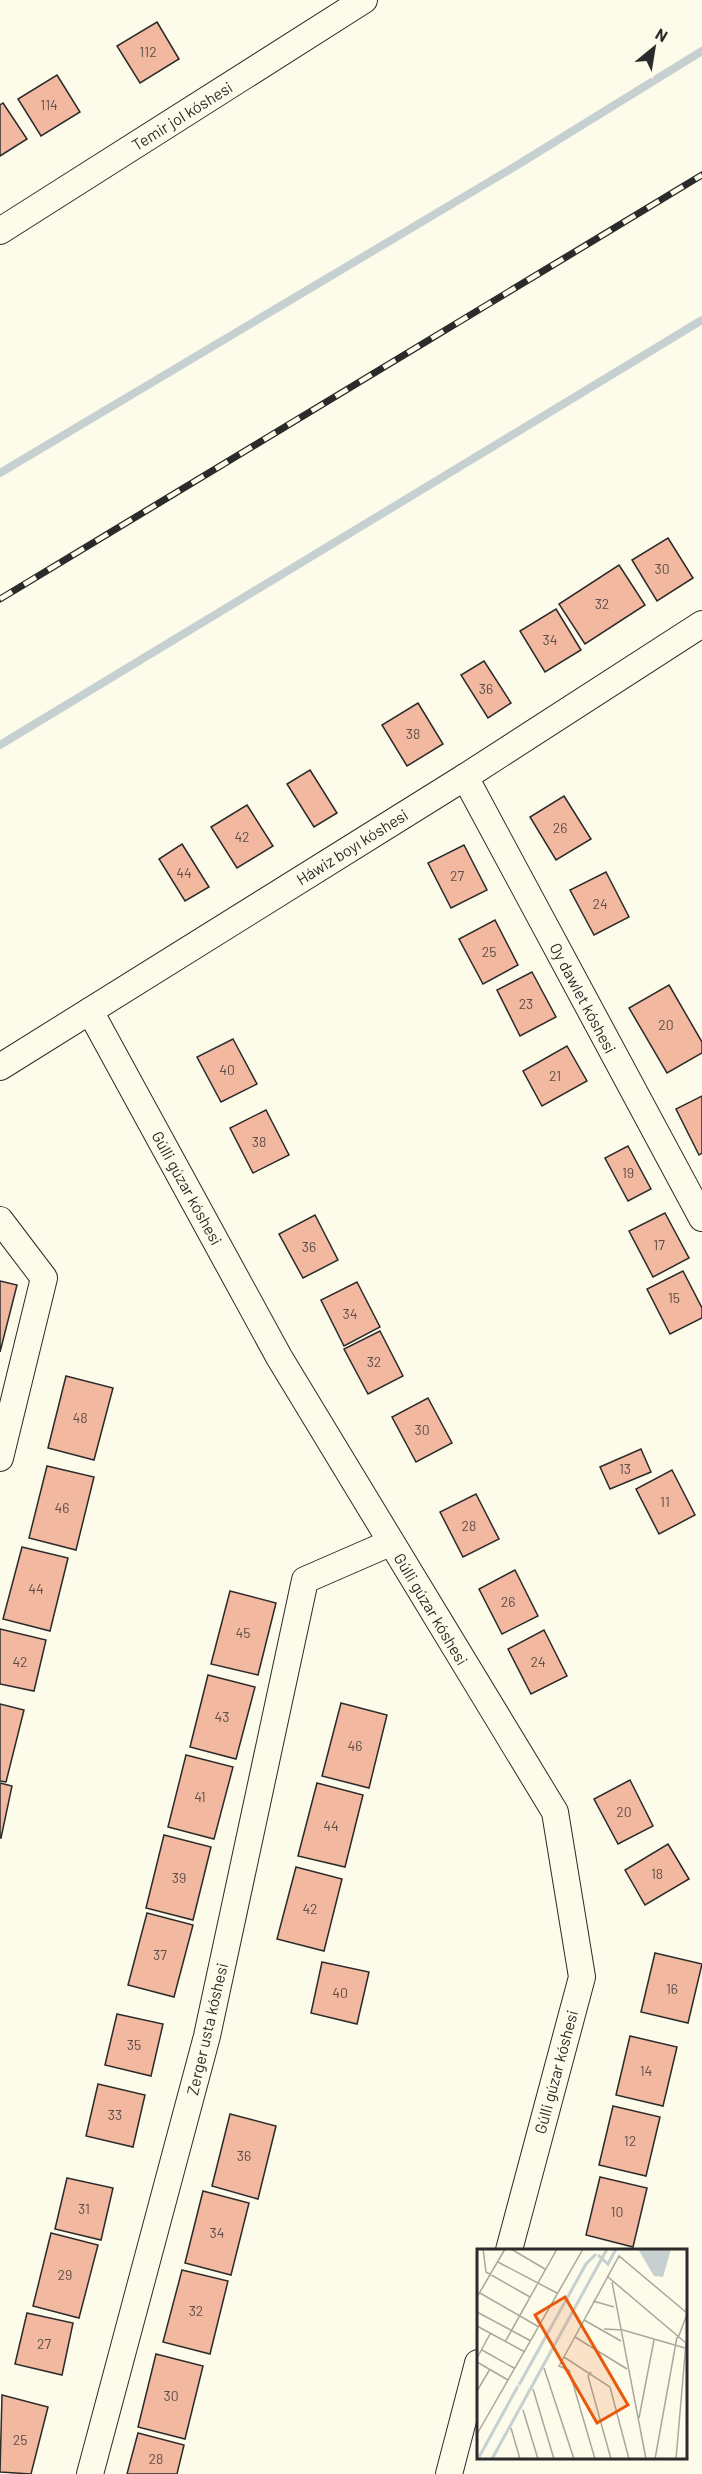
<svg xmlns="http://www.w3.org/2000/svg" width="702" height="2474" font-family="Barlow,sans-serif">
<rect width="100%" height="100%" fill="#fdfbea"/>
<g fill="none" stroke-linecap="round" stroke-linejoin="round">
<g stroke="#c7d0d0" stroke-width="8">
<polyline points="0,473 519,164 702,51"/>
<polyline points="0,745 702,320"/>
</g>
</g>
<g fill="#f2b8a0" stroke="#2b2b2b" stroke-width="1.5">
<polygon points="157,22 179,59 140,83 117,46"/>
<polygon points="57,75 80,112 41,136 18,99"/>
<polygon points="3,103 27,139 0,156 0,105"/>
<polygon points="668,538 693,578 657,601 632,560"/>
<polygon points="619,565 645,605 585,644 559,604"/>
<polygon points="556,609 581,650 545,672 520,631"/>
<polygon points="484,661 511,703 488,718 461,675"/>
<polygon points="418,703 443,744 407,766 382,725"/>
<polygon points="310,770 337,813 314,827 287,784"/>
<polygon points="564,796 591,839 556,860 530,817"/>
<polygon points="247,805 273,846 237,868 211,827"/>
<polygon points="182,844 209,887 185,901 159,859"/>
<polygon points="464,845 487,890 451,908 428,863"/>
<polygon points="606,872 629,917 594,935 570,890"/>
<polygon points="495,920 518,965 483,984 459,939"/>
<polygon points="532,972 556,1017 520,1036 497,990"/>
<polygon points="669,985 702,1042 702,1053 667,1073 629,1008"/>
<polygon points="233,1039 257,1084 221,1102 197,1057"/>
<polygon points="567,1046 587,1081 542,1106 523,1071"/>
<polygon points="702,1096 702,1153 699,1155 676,1109"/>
<polygon points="266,1110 289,1155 253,1173 230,1128"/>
<polygon points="628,1146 651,1189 628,1201 605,1158"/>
<polygon points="665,1213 689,1258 653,1277 629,1231"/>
<polygon points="315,1215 338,1260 303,1278 279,1234"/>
<polygon points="683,1271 702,1308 702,1318 670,1334 647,1289"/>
<polygon points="0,1281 17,1285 0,1352"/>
<polygon points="357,1282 380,1327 344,1346 321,1300"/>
<polygon points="380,1331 403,1376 368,1394 344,1349"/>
<polygon points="66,1376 113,1388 94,1460 48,1448"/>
<polygon points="428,1398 452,1443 416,1462 392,1417"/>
<polygon points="641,1449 651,1472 610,1489 600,1467"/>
<polygon points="47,1466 94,1477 76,1550 29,1538"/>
<polygon points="672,1470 695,1515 659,1534 636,1489"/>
<polygon points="476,1494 499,1539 463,1557 440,1512"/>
<polygon points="22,1547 68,1558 50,1631 3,1619"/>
<polygon points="515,1570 538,1616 502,1634 479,1589"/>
<polygon points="230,1591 276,1603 258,1675 211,1664"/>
<polygon points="0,1629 46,1640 34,1691 0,1684"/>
<polygon points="544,1630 567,1676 531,1694 508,1649"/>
<polygon points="208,1675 255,1687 236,1759 190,1747"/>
<polygon points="341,1703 387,1715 369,1788 322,1776"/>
<polygon points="0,1704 24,1710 6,1782 0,1781"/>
<polygon points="186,1755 233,1767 214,1839 168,1827"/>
<polygon points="630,1780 653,1826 618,1844 594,1799"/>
<polygon points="0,1783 12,1786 1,1838 0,1838"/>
<polygon points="317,1783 363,1795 345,1867 298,1856"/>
<polygon points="164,1835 211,1847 193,1920 146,1908"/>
<polygon points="668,1844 689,1879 645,1905 625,1870"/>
<polygon points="296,1867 342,1879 324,1951 277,1939"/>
<polygon points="147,1913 193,1925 174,1997 128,1985"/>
<polygon points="655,1953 702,1964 688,2023 641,2012"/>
<polygon points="322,1962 369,1972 357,2024 311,2013"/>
<polygon points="117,2014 163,2024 151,2076 105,2065"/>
<polygon points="630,2036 677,2047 663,2106 616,2095"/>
<polygon points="98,2084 145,2095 133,2147 86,2136"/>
<polygon points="613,2106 660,2117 646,2176 599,2165"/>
<polygon points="230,2114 276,2126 258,2199 212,2186"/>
<polygon points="600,2177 647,2188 633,2247 586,2235"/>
<polygon points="67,2178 113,2188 101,2240 55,2229"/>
<polygon points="203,2191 249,2203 231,2275 185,2263"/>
<polygon points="51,2233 98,2245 79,2318 33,2306"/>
<polygon points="182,2270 228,2281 210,2354 163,2342"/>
<polygon points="27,2313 73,2323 62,2375 15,2364"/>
<polygon points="156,2354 203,2366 185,2439 138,2427"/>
<polygon points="2,2395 48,2407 31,2474 0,2472"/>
<polygon points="138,2433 184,2445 177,2474 127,2474"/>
</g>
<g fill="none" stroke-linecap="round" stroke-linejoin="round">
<defs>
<g id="street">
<polyline points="0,231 364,0"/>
<polyline points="465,777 702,1218"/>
<polyline points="90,1011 279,1357 555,1812 582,1977 509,2250"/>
<polyline points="0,1067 465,777 702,624"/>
<polyline points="0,1220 44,1278 0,1458"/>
<polyline points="90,2474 207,2036 305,1580 390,1543"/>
<polyline points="449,2474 478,2363"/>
</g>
</defs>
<use href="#street" stroke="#2b2b2b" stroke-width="28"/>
<use href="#street" stroke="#fdfbea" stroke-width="26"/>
<defs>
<polyline id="rail" points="0,599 702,175"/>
</defs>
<use href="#rail" stroke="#2b2b2b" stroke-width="7"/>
<use href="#rail" stroke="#fdfbea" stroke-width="4.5" stroke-dasharray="14" stroke-linecap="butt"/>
</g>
<g text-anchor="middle" stroke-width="4.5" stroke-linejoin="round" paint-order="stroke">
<g font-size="14" fill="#5d4e48">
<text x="148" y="57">112</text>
<text x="49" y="110">114</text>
<text x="662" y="574">30</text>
<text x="602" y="609">32</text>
<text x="550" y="645">34</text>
<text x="486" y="694">36</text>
<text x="413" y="739">38</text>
<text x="560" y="833">26</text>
<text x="242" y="842">42</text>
<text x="184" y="878">44</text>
<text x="457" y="881">27</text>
<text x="600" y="909">24</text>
<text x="489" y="957">25</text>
<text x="526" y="1009">23</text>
<text x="666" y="1030">20</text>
<text x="227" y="1075">40</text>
<text x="555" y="1081">21</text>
<text x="259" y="1147">38</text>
<text x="628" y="1178">19</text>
<text x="659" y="1250">17</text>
<text x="309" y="1252">36</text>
<text x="674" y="1303">15</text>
<text x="350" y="1319">34</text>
<text x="374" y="1367">32</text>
<text x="80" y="1423">48</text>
<text x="422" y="1435">30</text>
<text x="625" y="1474">13</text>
<text x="665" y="1507">11</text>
<text x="62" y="1513">46</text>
<text x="469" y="1531">28</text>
<text x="36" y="1594">44</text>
<text x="508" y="1607">26</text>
<text x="243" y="1638">45</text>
<text x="20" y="1667">42</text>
<text x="538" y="1667">24</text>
<text x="222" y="1722">43</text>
<text x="355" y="1751">46</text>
<text x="200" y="1802">41</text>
<text x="624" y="1817">20</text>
<text x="331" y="1831">44</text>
<text x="657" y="1879">18</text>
<text x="179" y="1883">39</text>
<text x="310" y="1914">42</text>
<text x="160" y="1960">37</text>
<text x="672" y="1994">16</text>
<text x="340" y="1998">40</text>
<text x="134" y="2050">35</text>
<text x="646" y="2076">14</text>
<text x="115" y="2120">33</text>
<text x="630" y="2146">12</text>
<text x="244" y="2161">36</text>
<text x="84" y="2214">31</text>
<text x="617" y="2217">10</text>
<text x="217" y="2238">34</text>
<text x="65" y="2280">29</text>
<text x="196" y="2316">32</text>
<text x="44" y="2349">27</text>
<text x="171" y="2401">30</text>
<text x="20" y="2445">25</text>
<text x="156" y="2464">28</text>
</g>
<g font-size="16" fill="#2b2b2b" stroke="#fdfbea">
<text transform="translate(182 116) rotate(-32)" y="6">Temir jol kóshesi</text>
<text transform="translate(352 847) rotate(-32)" y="6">Háwiz boyı kóshesi</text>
<text transform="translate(583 998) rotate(62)" y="6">Oy dawlet kóshesi</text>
<text transform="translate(187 1188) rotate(61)" y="6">Gúlli gúzar kóshesi</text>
<text transform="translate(431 1609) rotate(59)" y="6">Gúlli gúzar kóshesi</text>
<text transform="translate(207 2029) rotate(-77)" y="6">Zerger usta kóshesi</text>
<text transform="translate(556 2072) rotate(-75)" y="6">Gúlli gúzar kóshesi</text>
</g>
</g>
<g transform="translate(477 2249)">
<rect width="210" height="210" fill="#fdfbea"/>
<path d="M161,0h33l-8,28 -9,-1z" fill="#c7d0d0"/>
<path fill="none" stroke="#c7d0d0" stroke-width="3" d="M121,6l10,9 8,-15M42,136l67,-121 10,-10M1,210l40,-73M15,210l115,-210"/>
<path fill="none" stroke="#a9a89e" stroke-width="1.5" d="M6,0l3,23 44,25M34,0l34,20M21,13l59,31M131,28l78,66 -10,116M135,33l34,177M3,44l59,34M0,48l28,-48M116,52l21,6M0,63l54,29M107,71l37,21M0,77l48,26M127,80l19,1 62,18M98,88l52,32M201,89l9,-24M28,93l52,-93M5,101l32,18M87,108l46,30 19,72M0,109l13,-24M0,113l31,18M67,119l30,91M114,123l-3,4 23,83M56,140l21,70M0,142l13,-22M46,161l15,49M162,169l15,-78M34,179l9,31M0,185l106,-185M118,210l-26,-89 -10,-4 60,-110 68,57M178,210l22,-122"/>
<path fill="#e8590c" fill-opacity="0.15" stroke="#e8590c" stroke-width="3" d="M88,48l63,108 -31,18 -62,-108z"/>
<rect width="210" height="210" fill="none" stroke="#2b2b2b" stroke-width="3"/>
</g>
<g transform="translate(654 48) rotate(30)" stroke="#fdfbea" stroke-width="4.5" paint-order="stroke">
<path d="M0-4.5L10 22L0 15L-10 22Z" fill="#2b2b2b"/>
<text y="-9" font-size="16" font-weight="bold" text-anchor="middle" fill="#2b2b2b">N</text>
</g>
</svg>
